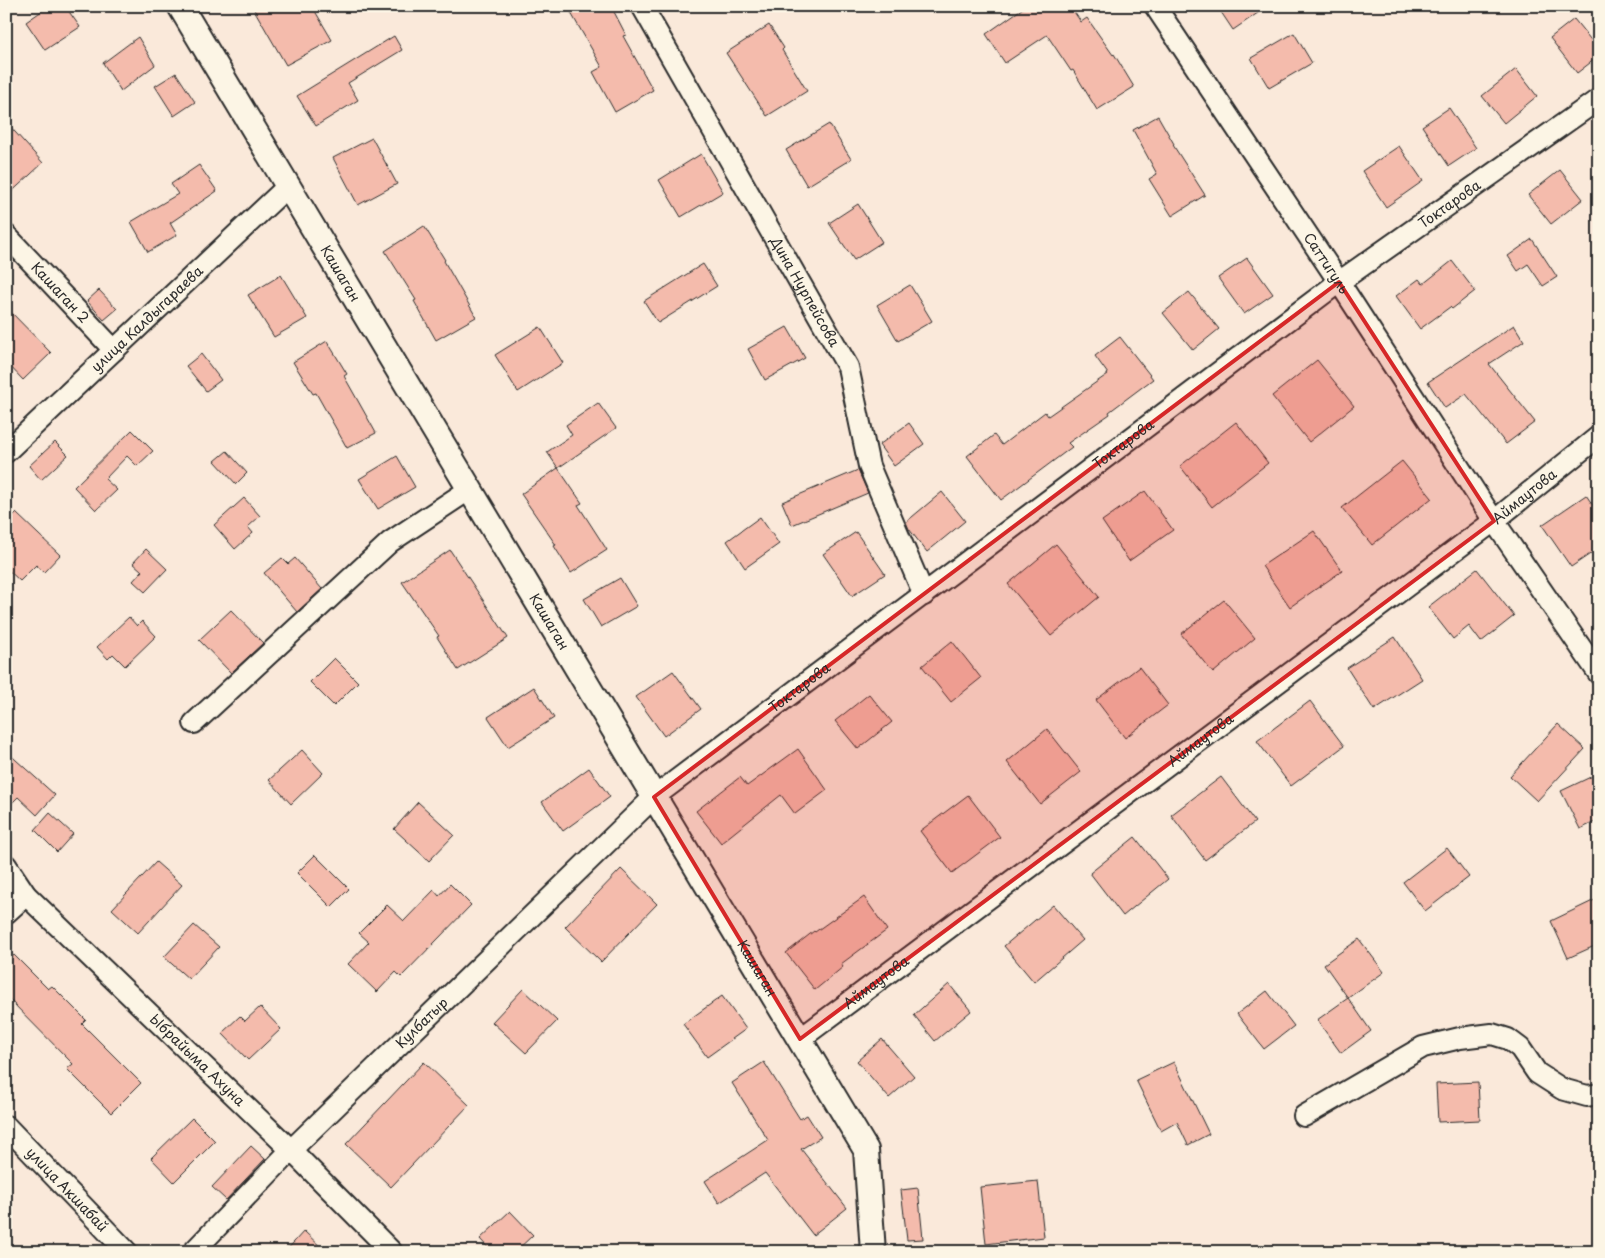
<svg xmlns="http://www.w3.org/2000/svg" width="1605" height="1258" font-family="'Playpen Sans',sans-serif">
<rect width="100%" height="100%" fill="#fae9da"/>
<filter id="ink" filterUnits="userSpaceOnUse"><feTurbulence type="fractalNoise" baseFrequency=".02" numOctaves="2"/><feDisplacementMap in="SourceGraphic" scale="10" xChannelSelector="R" yChannelSelector="G"/><feConvolveMatrix kernelMatrix="1 2 1 2 8 2 1 2 1" color-interpolation-filters="sRGB"/></filter>
<g filter="url(#ink)">
<g fill="#f4bbac" stroke="#2b2b2b">
<polygon points="49,6 65,6 80,27 45,50 26,22"/>
<polygon points="252,6 312,6 332,40 286,65"/>
<polygon points="583,6 611,6 626,35 623,36 653,90 615,112 593,72 602,67 571,13"/>
<polygon points="1026,6 1070,6 1081,22 1087,18 1113,55 1114,54 1134,87 1097,110 1073,70 1071,71 1047,35 1005,63 986,34"/>
<polygon points="1217,6 1268,6 1233,30"/>
<polygon points="1574,19 1599,50 1599,56 1577,73 1550,38"/>
<polygon points="769,25 784,48 782,50 807,91 767,116 726,53"/>
<polygon points="1294,33 1312,63 1269,88 1251,58"/>
<polygon points="394,36 402,50 348,83 358,100 316,126 297,96"/>
<polygon points="138,37 155,65 121,91 103,63"/>
<polygon points="1516,69 1537,96 1504,123 1482,96"/>
<polygon points="176,73 195,102 174,116 155,86"/>
<polygon points="1449,108 1476,148 1449,166 1422,126"/>
<polygon points="1158,116 1174,144 1173,145 1205,195 1172,216 1149,179 1157,174 1133,130"/>
<polygon points="6,122 43,163 6,197"/>
<polygon points="829,124 851,159 807,186 786,150"/>
<polygon points="372,138 397,184 358,205 333,158"/>
<polygon points="1399,146 1423,181 1386,207 1362,171"/>
<polygon points="701,154 723,192 681,217 659,180"/>
<polygon points="199,165 217,191 170,223 177,235 148,252 131,222 178,194 171,184"/>
<polygon points="1560,170 1583,199 1551,224 1528,195"/>
<polygon points="858,204 882,242 854,260 829,223"/>
<polygon points="424,226 445,260 444,261 476,317 436,340 414,301 416,300 385,251"/>
<polygon points="1532,239 1557,277 1543,286 1528,264 1518,271 1508,256"/>
<polygon points="1247,258 1273,294 1244,314 1218,278"/>
<polygon points="1452,261 1475,291 1452,309 1450,307 1420,329 1396,296 1419,279 1423,284"/>
<polygon points="703,264 717,286 658,323 644,301"/>
<polygon points="281,275 307,318 274,337 248,295"/>
<polygon points="910,285 932,321 898,341 877,305"/>
<polygon points="99,290 117,309 104,320 87,301"/>
<polygon points="1189,292 1219,329 1193,350 1163,313"/>
<polygon points="6,307 51,353 23,380 6,362"/>
<polygon points="1514,325 1524,341 1489,364 1535,422 1506,444 1466,394 1445,408 1428,382"/>
<polygon points="540,327 563,363 518,392 495,355"/>
<polygon points="787,327 805,358 765,380 748,349"/>
<polygon points="1120,337 1153,379 1109,412 1110,414 1068,443 1072,447 1001,500 967,456 994,435 1002,445 1045,412 1048,416 1108,374 1095,356"/>
<polygon points="327,341 347,374 344,376 376,433 347,448 316,393 313,394 293,362"/>
<polygon points="201,354 221,380 206,391 186,366"/>
<polygon points="1317,360 1354,406 1309,442 1272,396"/>
<polygon points="598,403 616,428 558,468 547,452 572,435 566,425"/>
<polygon points="1236,422 1268,463 1212,507 1180,466"/>
<polygon points="909,423 924,444 894,466 879,445"/>
<polygon points="132,430 153,451 137,466 127,456 105,479 117,490 96,510 74,487"/>
<polygon points="55,442 68,455 41,480 29,466"/>
<polygon points="227,451 247,473 236,484 215,461"/>
<polygon points="397,456 415,487 378,509 359,479"/>
<polygon points="1402,461 1432,498 1372,545 1342,508"/>
<polygon points="558,468 582,503 578,505 607,550 571,573 554,546 556,545 521,494"/>
<polygon points="858,470 868,493 792,525 782,502"/>
<polygon points="1145,491 1173,530 1129,561 1102,521"/>
<polygon points="942,492 965,521 927,552 909,529 906,522"/>
<polygon points="1586,495 1599,514 1599,548 1571,567 1542,525"/>
<polygon points="244,498 260,516 248,527 253,533 235,549 214,525"/>
<polygon points="16,513 60,555 44,572 36,565 20,581 6,568 6,523"/>
<polygon points="760,517 779,544 745,568 727,541"/>
<polygon points="1314,531 1342,571 1290,607 1262,566"/>
<polygon points="856,532 885,574 852,596 823,554"/>
<polygon points="1056,544 1099,597 1051,636 1008,584"/>
<polygon points="146,549 167,569 145,592 133,581 142,571 133,563"/>
<polygon points="450,550 508,638 458,670 437,637 439,636 402,582"/>
<polygon points="282,558 288,564 295,558 322,589 297,612 264,573"/>
<polygon points="1477,569 1514,616 1481,642 1469,626 1453,639 1428,607"/>
<polygon points="620,578 637,606 601,627 584,599"/>
<polygon points="1224,600 1255,638 1213,673 1181,634"/>
<polygon points="231,610 263,643 231,673 199,640"/>
<polygon points="129,617 137,626 142,621 156,636 125,666 113,654 108,659 97,647"/>
<polygon points="1395,637 1422,679 1374,710 1347,668"/>
<polygon points="952,641 981,678 951,702 922,666"/>
<polygon points="334,658 358,682 334,706 310,682"/>
<polygon points="1139,667 1168,705 1125,738 1096,700"/>
<polygon points="673,671 701,709 664,736 636,697"/>
<polygon points="534,687 554,718 508,747 488,717"/>
<polygon points="869,694 892,722 858,749 835,721"/>
<polygon points="1310,701 1344,746 1291,786 1257,741"/>
<polygon points="1558,724 1585,749 1537,801 1510,776"/>
<polygon points="1047,729 1081,772 1040,804 1007,762"/>
<polygon points="798,749 827,790 795,814 781,795 721,843 696,811 740,777 747,786"/>
<polygon points="302,750 323,773 291,804 269,780"/>
<polygon points="6,751 55,795 37,815 18,797 6,809"/>
<polygon points="589,768 610,797 563,831 542,802"/>
<polygon points="1599,773 1599,820 1580,829 1561,791"/>
<polygon points="1221,777 1255,822 1205,860 1171,815"/>
<polygon points="968,795 1000,837 952,873 920,831"/>
<polygon points="418,802 454,835 429,861 394,829"/>
<polygon points="50,813 73,834 57,852 35,830"/>
<polygon points="1135,837 1168,879 1123,916 1090,873"/>
<polygon points="1447,848 1469,877 1425,911 1403,882"/>
<polygon points="315,855 349,889 331,907 297,873"/>
<polygon points="156,862 182,885 138,933 112,909"/>
<polygon points="621,869 657,904 601,962 565,927"/>
<polygon points="450,884 471,905 401,977 396,972 377,992 348,964 369,942 359,933 387,905 404,921 434,890 439,896"/>
<polygon points="864,897 887,930 841,964 843,967 815,990 786,953 814,931 815,932"/>
<polygon points="1599,898 1599,944 1568,958 1551,921"/>
<polygon points="1053,905 1083,940 1034,982 1004,946"/>
<polygon points="194,925 219,947 189,979 164,957"/>
<polygon points="1359,939 1384,972 1348,998 1324,964"/>
<polygon points="14,955 48,989 52,986 86,1020 82,1024 141,1083 111,1113 67,1069 73,1064 6,996 6,962"/>
<polygon points="949,984 971,1011 935,1041 914,1015"/>
<polygon points="523,989 557,1021 526,1053 492,1022"/>
<polygon points="1267,991 1294,1026 1264,1049 1237,1014"/>
<polygon points="722,996 746,1029 707,1057 683,1024"/>
<polygon points="1348,998 1371,1031 1341,1053 1317,1020"/>
<polygon points="260,1007 281,1029 248,1060 222,1033 240,1016 245,1021"/>
<polygon points="882,1039 914,1076 889,1098 857,1061"/>
<polygon points="424,1062 469,1105 391,1187 346,1144"/>
<polygon points="764,1062 800,1119 807,1115 821,1137 801,1149 847,1208 813,1235 765,1173 719,1203 705,1181 768,1140 732,1083"/>
<polygon points="1174,1062 1209,1134 1188,1145 1177,1122 1161,1131 1136,1080"/>
<polygon points="1478,1082 1480,1120 1438,1122 1436,1084"/>
<polygon points="192,1118 215,1141 174,1182 151,1158"/>
<polygon points="251,1146 265,1159 226,1200 212,1187"/>
<polygon points="1038,1181 1044,1237 986,1244 980,1187"/>
<polygon points="918,1188 923,1239 907,1240 901,1190"/>
<polygon points="510,1211 533,1235 515,1252 492,1252 480,1239"/>
<polygon points="304,1231 326,1252 285,1252"/>
</g>
<g fill="none" stroke-linecap="round" stroke-linejoin="round">
<defs>
<g id="minor">
<path id="s1" d="M642,6l206,361 21,99 55,129"/>
<path id="s2" d="M1155,6l184,276 155,239 105,153"/>
<path id="s3" d="M6,235l108,115"/>
<path id="s4" d="M6,452l282,-266"/>
<polyline points="194,723 390,542 470,489"/>
<path id="s5" d="M6,865l20,30 265,255 101,102"/>
<polyline points="6,913 26,895"/>
<path id="s6" d="M800,1039l694,-518 105,-85"/>
<polyline points="1304,1116 1423,1047 1460,1038 1492,1034 1508,1039 1520,1048 1537,1073 1562,1089 1587,1096 1599,1094"/>
<path id="s7" d="M6,1126l121,126"/>
<path id="s8" d="M193,1252l98,-102 363,-353 685,-515 260,-183"/>
</g>
<g id="tertiary">
<path id="s9" d="M180,6l686,1144 7,102"/>
</g>
</defs>
<use href="#minor" stroke="#2b2b2b" stroke-width="24"/>
<use href="#tertiary" stroke="#2b2b2b" stroke-width="28"/>
<use href="#minor" stroke="#fcf5e5" stroke-width="20"/>
<use href="#tertiary" stroke="#fcf5e5" stroke-width="24"/>
</g>
</g>
<path fill="#d62828" fill-opacity="0.2" stroke="#d62828" stroke-width="4" stroke-linejoin="round" d="M1339,282l155,239 -694,518 -146,-242z"/>
<g text-anchor="middle" stroke-width="4.5" stroke-linejoin="round" paint-order="stroke">
<g font-size="14" fill="#2b2b2b" stroke="#fcf5e5">
<text dy="5" stroke="none"><textPath href="#s8" startOffset="1640">Токтарова</textPath></text>
<text dy="5" stroke="none"><textPath href="#s2" startOffset="309">Саттигуль</textPath></text>
<text dy="5" stroke="none"><textPath href="#s9" startOffset="312">Кашаган</textPath></text>
<text dy="5" stroke="none"><textPath href="#s1" startOffset="329">Дина Нурпейсова</textPath></text>
<text dy="5" stroke="none"><textPath href="#s3" startOffset="79">Кашаган 2</textPath></text>
<text dy="5" stroke="none"><textPath href="#s4" startOffset="194">улица Калдыгараева</textPath></text>
<text dy="5" stroke="none"><textPath href="#s8" startOffset="1235">Токтарова</textPath></text>
<text dy="5" stroke="none"><textPath href="#s6" startOffset="905">Аймаутова</textPath></text>
<text dy="5" stroke="none"><textPath href="#s9" startOffset="718">Кашаган</textPath></text>
<text dy="5" stroke="none"><textPath href="#s8" startOffset="830">Токтарова</textPath></text>
<text dy="5" stroke="none"><textPath href="#s6" startOffset="500">Аймаутова</textPath></text>
<text dy="5" stroke="none"><textPath href="#s9" startOffset="1122">Кашаган</textPath></text>
<text dy="5" stroke="none"><textPath href="#s6" startOffset="95">Аймаутова</textPath></text>
<text dy="5" stroke="none"><textPath href="#s8" startOffset="324">Кулбатыр</textPath></text>
<text dy="5" stroke="none"><textPath href="#s5" startOffset="274">Ыбрайыма Ахуна</textPath></text>
<text dy="5" stroke="none"><textPath href="#s7" startOffset="88">улица Акшабай</textPath></text>
</g>
</g>
<rect width="1605" height="1258" fill="none" stroke="#fcf5e5" stroke-width="25"/>
<rect x="12" y="12" width="1580" height="1233" fill="none" stroke="#2b2b2b" stroke-width="2" filter="url(#ink)"/>
</svg>
